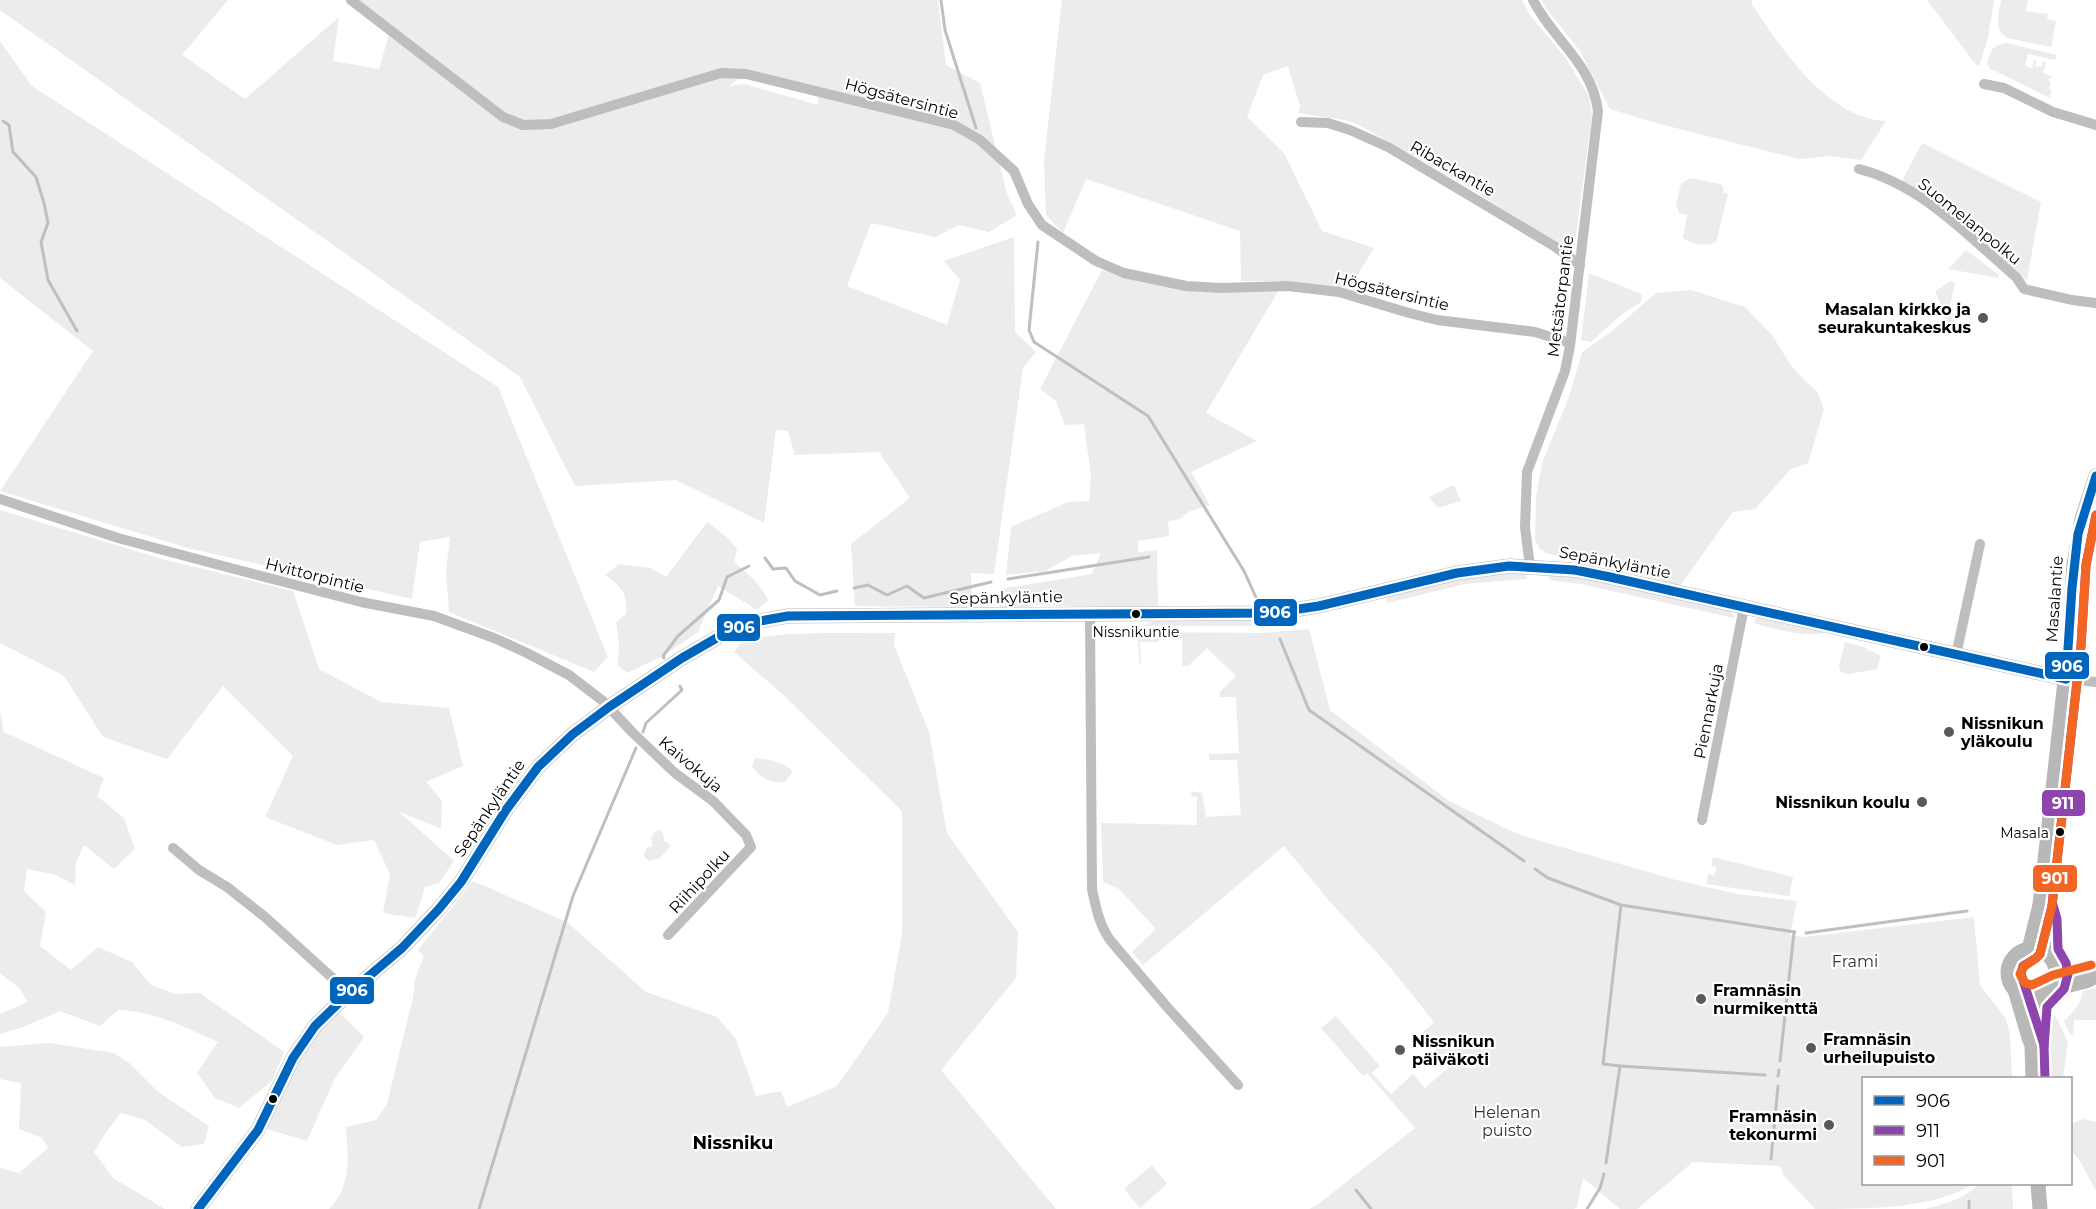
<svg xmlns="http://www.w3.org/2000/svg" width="2096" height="1209" font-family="Montserrat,sans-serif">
<rect width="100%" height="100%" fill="#fff"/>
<g fill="#ececec" fill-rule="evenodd">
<path d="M0,0h228l-46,55 63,44 94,-82 -6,44 46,8 11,-38 -39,-31h587l8,65 34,18 27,111 10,21 -28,17 -30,-7 -24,12 -64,-14 -24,63 100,39 13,-45 -16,-19 70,-24 1,95 21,20 -13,16 -29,206 -23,-1 1,34 -117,-1 -4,-62 59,-46 -31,-46 -84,3 -7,-24 -12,-1 -12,93 -88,-43 -101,6 -55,-109 -520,-367zM746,74l72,17v14l-74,-21 -15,2z"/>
<polygon points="1062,0 1522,0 1529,14 1565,57 1589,96 1592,116 1574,249 1568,252 1464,184 1357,124 1344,120 1298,113 1300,106 1288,66 1263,75 1247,117 1284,153 1322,231 1374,248 1357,276 1366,293 1288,281 1241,281 1240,231 1086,179 1063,233 1046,215 1044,161"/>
<path d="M1541,0h211v4c29,44 75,115 134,117l-25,39 -31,-4 -31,3 -143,-36 -46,-14 -30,-58 -35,-44z"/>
<polygon points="1927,0 1994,0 1988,38 1979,66 1977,66"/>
<path d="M2001,0h27l-2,11 22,3 -1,5 9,2 -5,26 -43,-9c-15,-8 -9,-24 -7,-38z"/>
<polygon points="0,41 32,86 498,387 608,657 594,672 449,612 446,571 450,537 420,542 412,599 188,548 0,491 93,351 0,278"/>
<polygon points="2007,43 2057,55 2055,60 2028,54 2025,66 2032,68 2034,60 2036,60 2035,66 2042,67 2043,61 2046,62 2043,73 2052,76 2048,80 2051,82 2049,89 2052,90 2050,98 1989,68 1987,62 1993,48 2001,44"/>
<polygon points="1922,143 2041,202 2027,280 2019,276 1902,181"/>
<path d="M1690,178l31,6 3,4 -1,5 5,1 -11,45 -2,4c-10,3 -24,2 -32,-5l4,-23 -8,-2 -3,-9 5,-20z"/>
<polygon points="1966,250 1999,275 1999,278 1948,269"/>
<polygon points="1102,270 1133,279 1280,288 1206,413 1257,441 1191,472 1210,505 1190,511 1180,519 1168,521 1169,536 1138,541 1138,552 1157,550 1158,608 1034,605 1015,610 1001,610 998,601 1000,589 1092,574 1101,553 1072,556 1045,571 1006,575 1011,527 1068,502 1089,501 1091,476 1084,424 1065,425 1056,401 1040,389"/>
<polygon points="1589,273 1642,294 1641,302 1621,315 1591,342 1581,340"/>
<polygon points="1951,281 1955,282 1949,312 1957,314 1955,321 1944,324 1943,310 1935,291"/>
<polygon points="1691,290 1745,307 1772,335 1790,364 1804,380 1817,391 1824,409 1808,463 1791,469 1755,509 1733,512 1680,586 1611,566 1548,554 1540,549 1535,540 1536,497 1542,463 1569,397 1582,352 1611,332 1656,293"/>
<polygon points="1454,485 1461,501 1438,508 1429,497"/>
<polygon points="0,510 162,559 293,591 319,669 381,702 449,708 463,766 426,782 442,801 441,829 398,811 454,861 439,883 425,887 415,918 383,913 390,874 374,840 337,845 265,817 293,756 223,686 167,759 103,737 64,676 0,643"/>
<path d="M707,522l21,16 9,11 -3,13c14,12 26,21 34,38l-11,10 -39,-24 -20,46 -35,24 -36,17 -9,-7 1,-22 -3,-22 10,-8c1,-22 -4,-27 -21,-39l14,-11 31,4 16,9z"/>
<polygon points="1513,571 1525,574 1527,579 1465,584 1387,603 1386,602 1387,597 1458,578"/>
<polygon points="1547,575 1583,577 1729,610 1735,617 1734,618 1580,584 1550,580"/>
<path d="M1758,618l68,14c-15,7 -54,-4 -70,-8l-2,-4z"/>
<polygon points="1158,620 1251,620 1252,626 1142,626"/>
<path d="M1309,629l21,81 119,91 60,29 21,8 146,42 61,14 60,7 -7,34 14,2 170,-20 6,68 26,34 4,16 2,43h-148v106h108c-35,25 -111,25 -157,25l-31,-33 -4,-10 -87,-4 -56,47h-17l-37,-31 -6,29 -3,2h-265l8,-4 98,-77 -48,-55 -4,3 -42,-48 15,-12 44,50 -8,7 19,21 22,-20 12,14 24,-21 -29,-32 14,-13 -44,-55 -59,-64 -47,-57 -141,119 -11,-13 24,-23 -37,-40 -16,-7 -2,-59 96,2v-28h-5l-1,-6 11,2 4,24 35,-2 -4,-55h-28v-6l30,-1 -3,-56h-17l1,-5 16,-16 -29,-28 -19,18h-6v-28l-23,1v3h-19l1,22h-2l-1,-29 4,-3 120,1z"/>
<path d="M895,633l-1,12 35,87 18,101 71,99 -2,46 -75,92 115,139h-727c23,-23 19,-52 17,-82l30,-7 11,-16 26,-107 2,-18 9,-23 -6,-6 55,-69 94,41 79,70 71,25 19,22 20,57 25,-5 6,16 50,-21 51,-73 14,-79v-123l-123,-120 -45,-39c0,-1 5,-7 6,-8 22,-15 124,-10 155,-11z"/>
<polygon points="1845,642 1863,647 1881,656 1877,669 1849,674 1841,672 1839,666"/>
<path d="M0,710l4,22 100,46 -7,18 27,22 11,31 -21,20 -30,-24 -8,17 -1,23 -22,-11 -26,-5 -3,22 22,21 -6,34 31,24 27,-23 34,15 19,23 24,9 25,-1 84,59 -12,29 -33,27 -24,-10 -18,-25 21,-31c-33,-15 -64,-31 -100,-32l-18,16 -40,-15 -34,15 -26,8v-20l28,-12 -9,-14 -19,-15z"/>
<path d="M755,758c15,1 27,4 38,13l-8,11c-15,1 -23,-3 -33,-15z"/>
<polygon points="660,830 663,833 664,841 671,845 660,858 650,861 645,858 644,854 647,847 653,846 651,838 655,831"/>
<polygon points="1713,857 1793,877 1789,896 1706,884 1708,874 1714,876 1717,868 1711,866"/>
<path d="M2096,988v32h-22l-1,15 -3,-1 -6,-13c10,-9 16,-16 19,-30z"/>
<polygon points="335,1012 342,1015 364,1037 335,1078 307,1141 267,1129 290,1074 311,1039"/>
<polygon points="2055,1015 2068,1042 2063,1078 2042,1078 2044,1017"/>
<polygon points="50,1043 114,1053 128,1062 157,1091 209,1126 204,1144 182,1147 145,1120 121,1113 107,1131 94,1152 113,1178 165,1209 0,1209 0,1168 19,1173 48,1148 42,1138 19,1129 21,1083 0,1079 0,1047"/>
<polygon points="2083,1119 2096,1122 2096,1191 2081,1163 2071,1150 2071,1124"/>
<polygon points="1152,1165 1167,1184 1140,1208 1124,1189"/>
<path d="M1979,1184h33l1,25h-88c21,-5 39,-10 54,-25z"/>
</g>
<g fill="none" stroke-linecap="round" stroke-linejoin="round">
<g stroke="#bfbfbf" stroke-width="3">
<polyline points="941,0 945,30 976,128"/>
<polyline points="3,121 9,125 13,152 36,177 44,203 48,223 41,242 48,280 77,331"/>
<polyline points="1038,242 1029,330 1034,342 1148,416 1244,571 1259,604"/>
<polyline points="765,558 773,569 786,568 795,581 820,595 837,591"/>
<polyline points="1008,579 1149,557"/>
<polyline points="854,588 868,585 887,595 907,586 924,598 991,582"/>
<polyline points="1280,639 1309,710 1524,861"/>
<polyline points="664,658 663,656 678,636 719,600 727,577 749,566"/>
<polyline points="643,732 646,723 682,690 680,686"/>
<polyline points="1535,869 1548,878 1621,905"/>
<polyline points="1806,933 1967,911"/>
<polyline points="1780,1061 1794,932"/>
<polyline points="1620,1066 1765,1075"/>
<polyline points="1778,1076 1779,1070"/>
<polyline points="1771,1159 1778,1086"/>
<polyline points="1606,1163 1620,1066 1603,1064 1621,905 1795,932"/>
<polyline points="1356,1190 1371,1209"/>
<polyline points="479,1209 573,896 636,748"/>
<polyline points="1587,1209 1600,1188 1604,1174"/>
<polyline points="1969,1209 1969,1201"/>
</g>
<g stroke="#bebebe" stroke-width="10">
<polyline points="351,0 503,117 523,125 551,124 721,73 746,74 954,125 980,140 1014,171 1028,204 1042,225 1096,261 1124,273 1186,286 1221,288 1288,286 1339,292 1409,313 1437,320 1535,332 1570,343"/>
<polyline points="1984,84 2004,88 2053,112 2096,125"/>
<polyline points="1301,122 1328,123 1350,130 1388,147 1554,246 1580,265"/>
<path d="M1859,169c63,16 109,67 157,108l8,12 48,11 24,3"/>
<polyline points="0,499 118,538 223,566 361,602 434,616 494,638 527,653 569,675 603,701 633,733 675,773 713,801 746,835 751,847 668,935"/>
<path d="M1530,567l-5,-40 2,-55 38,-101 5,-25 28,-235c-6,-48 -45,-71 -65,-111"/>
<path d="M1090,615l2,274c4,19 7,35 18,51l58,68 70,77"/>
<polyline points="1956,655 1980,544"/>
<polyline points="2066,679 2096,682"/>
<polyline points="1702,820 1744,607"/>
<polyline points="173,848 199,870 227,887 265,917 349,993"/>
</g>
<g stroke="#b8b8b8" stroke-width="15">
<polyline points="2040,905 2046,919 2046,953"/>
<polyline points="2029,949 2040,905 2069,645 2074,564 2082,519 2096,476"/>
<circle cx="2032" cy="973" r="24"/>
<path d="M2055,965c13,7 27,4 41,9"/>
<polyline points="2015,990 2030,1041"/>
<polyline points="2049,990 2086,981 2096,976"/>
<polyline points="2033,1078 2032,1047 2035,1004 2038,996"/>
<polyline points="2038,1184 2040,1209"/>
<polyline points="198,1209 258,1130 293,1058 315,1026 349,993 402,948 438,910 461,882 506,810 538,767 573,734 609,707 682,658 727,632 749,623 788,616 1272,613 1319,606 1457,573 1509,566 1575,570 1610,577 2066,679"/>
</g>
<defs>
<g id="bus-1">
<polyline points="2066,679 2072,588 2078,534 2096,476"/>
<polyline points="198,1209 258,1130 293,1058 315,1026 349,993 402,948 438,910 461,882 506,810 538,767 573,734 609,707 682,658 727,632 749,623 788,616 1272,613 1319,606 1457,573 1509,566 1575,570 1610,577 2066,679"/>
</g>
<g id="bus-2">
<polyline points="2044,1047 2047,1007 2064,989 2068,974 2066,963 2058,949 2057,919 2053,905"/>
<polyline points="2045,1078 2044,1045 2021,974 2023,966 2036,958 2040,954 2052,906 2081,646 2086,565 2096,515"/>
</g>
<path id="bus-3" d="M2091,965l-38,10 -21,10 -7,-2 -5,-9c3,-12 14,-11 20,-20l12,-48 29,-260 5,-81 10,-50"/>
</defs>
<use href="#bus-1" stroke="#fff" stroke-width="14"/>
<use href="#bus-2" stroke="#fff" stroke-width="14"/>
<use href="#bus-3" stroke="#fff" stroke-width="14"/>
<use href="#bus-1" stroke="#0065bd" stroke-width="9"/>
<use href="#bus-2" stroke="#8e44ad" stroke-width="9"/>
<use href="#bus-3" stroke="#f26522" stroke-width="9"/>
</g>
<g fill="#595959" stroke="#fff" stroke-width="2">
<circle cx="1983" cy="318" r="6"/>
<circle cx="1949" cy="732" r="6"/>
<circle cx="1922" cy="802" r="6"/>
<circle cx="1701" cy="999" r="6"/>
<circle cx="1811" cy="1048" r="6"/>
<circle cx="1400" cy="1050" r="6"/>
<circle cx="1829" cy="1125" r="6"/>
</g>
<g fill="#000" stroke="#fff" stroke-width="2">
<circle cx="1136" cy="614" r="5"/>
<circle cx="1924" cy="647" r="5"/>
<circle cx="2060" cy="832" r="5"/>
<circle cx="273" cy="1099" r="5"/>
</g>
<g text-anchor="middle" stroke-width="4.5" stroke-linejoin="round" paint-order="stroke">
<g font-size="14" fill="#000" stroke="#fff">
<text x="1136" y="637">Nissnikuntie</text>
<text x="2049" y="838" text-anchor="end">Masala</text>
</g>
<g font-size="16" fill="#000" stroke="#fff">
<text transform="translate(902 98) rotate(15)" y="6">Högsätersintie</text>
<text transform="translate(1453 168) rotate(30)" y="6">Ribackantie</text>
<text transform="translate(1970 221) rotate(39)" y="6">Suomelanpolku</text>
<text transform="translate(1392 291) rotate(14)" y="6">Högsätersintie</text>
<text transform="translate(1560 296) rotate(-83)" y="6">Metsätorpantie</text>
<text transform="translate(1615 562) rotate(11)" y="6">Sepänkyläntie</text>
<text transform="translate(315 575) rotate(14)" y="6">Hvittorpintie</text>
<text transform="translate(1006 597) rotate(-1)" y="6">Sepänkyläntie</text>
<text transform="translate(2054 599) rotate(-86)" y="6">Masalantie</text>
<text transform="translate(1708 711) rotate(-79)" y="6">Piennarkuja</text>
<text transform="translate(691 764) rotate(40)" y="6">Kaivokuja</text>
<text transform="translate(489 808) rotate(-56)" y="6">Sepänkyläntie</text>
<text transform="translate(699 881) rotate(-47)" y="6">Riihipolku</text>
</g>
<g font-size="16" font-weight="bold" fill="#000" stroke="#fff" text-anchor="start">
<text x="1971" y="315" text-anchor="end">Masalan kirkko ja<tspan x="1971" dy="18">seurakuntakeskus</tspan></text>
<text x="1961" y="729">Nissnikun<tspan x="1961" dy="18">yläkoulu</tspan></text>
<text x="1910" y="808" text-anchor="end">Nissnikun koulu</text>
<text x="1713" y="996">Framnäsin<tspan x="1713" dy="18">nurmikenttä</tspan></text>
<text x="1823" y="1045">Framnäsin<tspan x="1823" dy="18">urheilupuisto</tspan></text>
<text x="1412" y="1047">Nissnikun<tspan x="1412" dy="18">päiväkoti</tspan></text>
<text x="1817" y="1122" text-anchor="end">Framnäsin<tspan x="1817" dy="18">tekonurmi</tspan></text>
</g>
<g font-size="16" fill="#333" stroke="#fff">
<text x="1855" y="967">Frami</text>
<text x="1507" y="1118">Helenan<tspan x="1507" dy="18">puisto</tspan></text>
</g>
<g font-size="18" font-weight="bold" fill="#000" stroke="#fff">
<text x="733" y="1149">Nissniku</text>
</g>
</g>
<g stroke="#fff" stroke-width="2">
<rect x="1253" y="598" width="45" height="29" rx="6" fill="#0065bd"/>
<rect x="716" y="613" width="45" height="29" rx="6" fill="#0065bd"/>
<rect x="2044" y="651" width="46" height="29" rx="6" fill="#0065bd"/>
<rect x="2041" y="789" width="45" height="28" rx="6" fill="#8e44ad"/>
<rect x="2032" y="864" width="46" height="29" rx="6" fill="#f26522"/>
<rect x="329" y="976" width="46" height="29" rx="6" fill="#0065bd"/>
</g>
<g font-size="16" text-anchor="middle" font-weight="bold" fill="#fff">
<text x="1275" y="618">906</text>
<text x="739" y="633">906</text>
<text x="2067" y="672">906</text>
<text x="2063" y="809">911</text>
<text x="2055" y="884">901</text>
<text x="352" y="996">906</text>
</g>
<rect x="1862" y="1077" width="210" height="108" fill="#ffffff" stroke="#999999" stroke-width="1.5"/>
<rect x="1874" y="1096" width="30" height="9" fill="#0065bd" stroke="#999999" stroke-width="1.5"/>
<text x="1916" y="1107" font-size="18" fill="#000000">906</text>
<rect x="1874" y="1126" width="30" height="9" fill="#8e44ad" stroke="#999999" stroke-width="1.5"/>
<text x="1916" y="1137" font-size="18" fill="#000000">911</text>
<rect x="1874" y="1156" width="30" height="9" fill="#f26522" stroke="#999999" stroke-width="1.5"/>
<text x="1916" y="1167" font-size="18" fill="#000000">901</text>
</svg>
